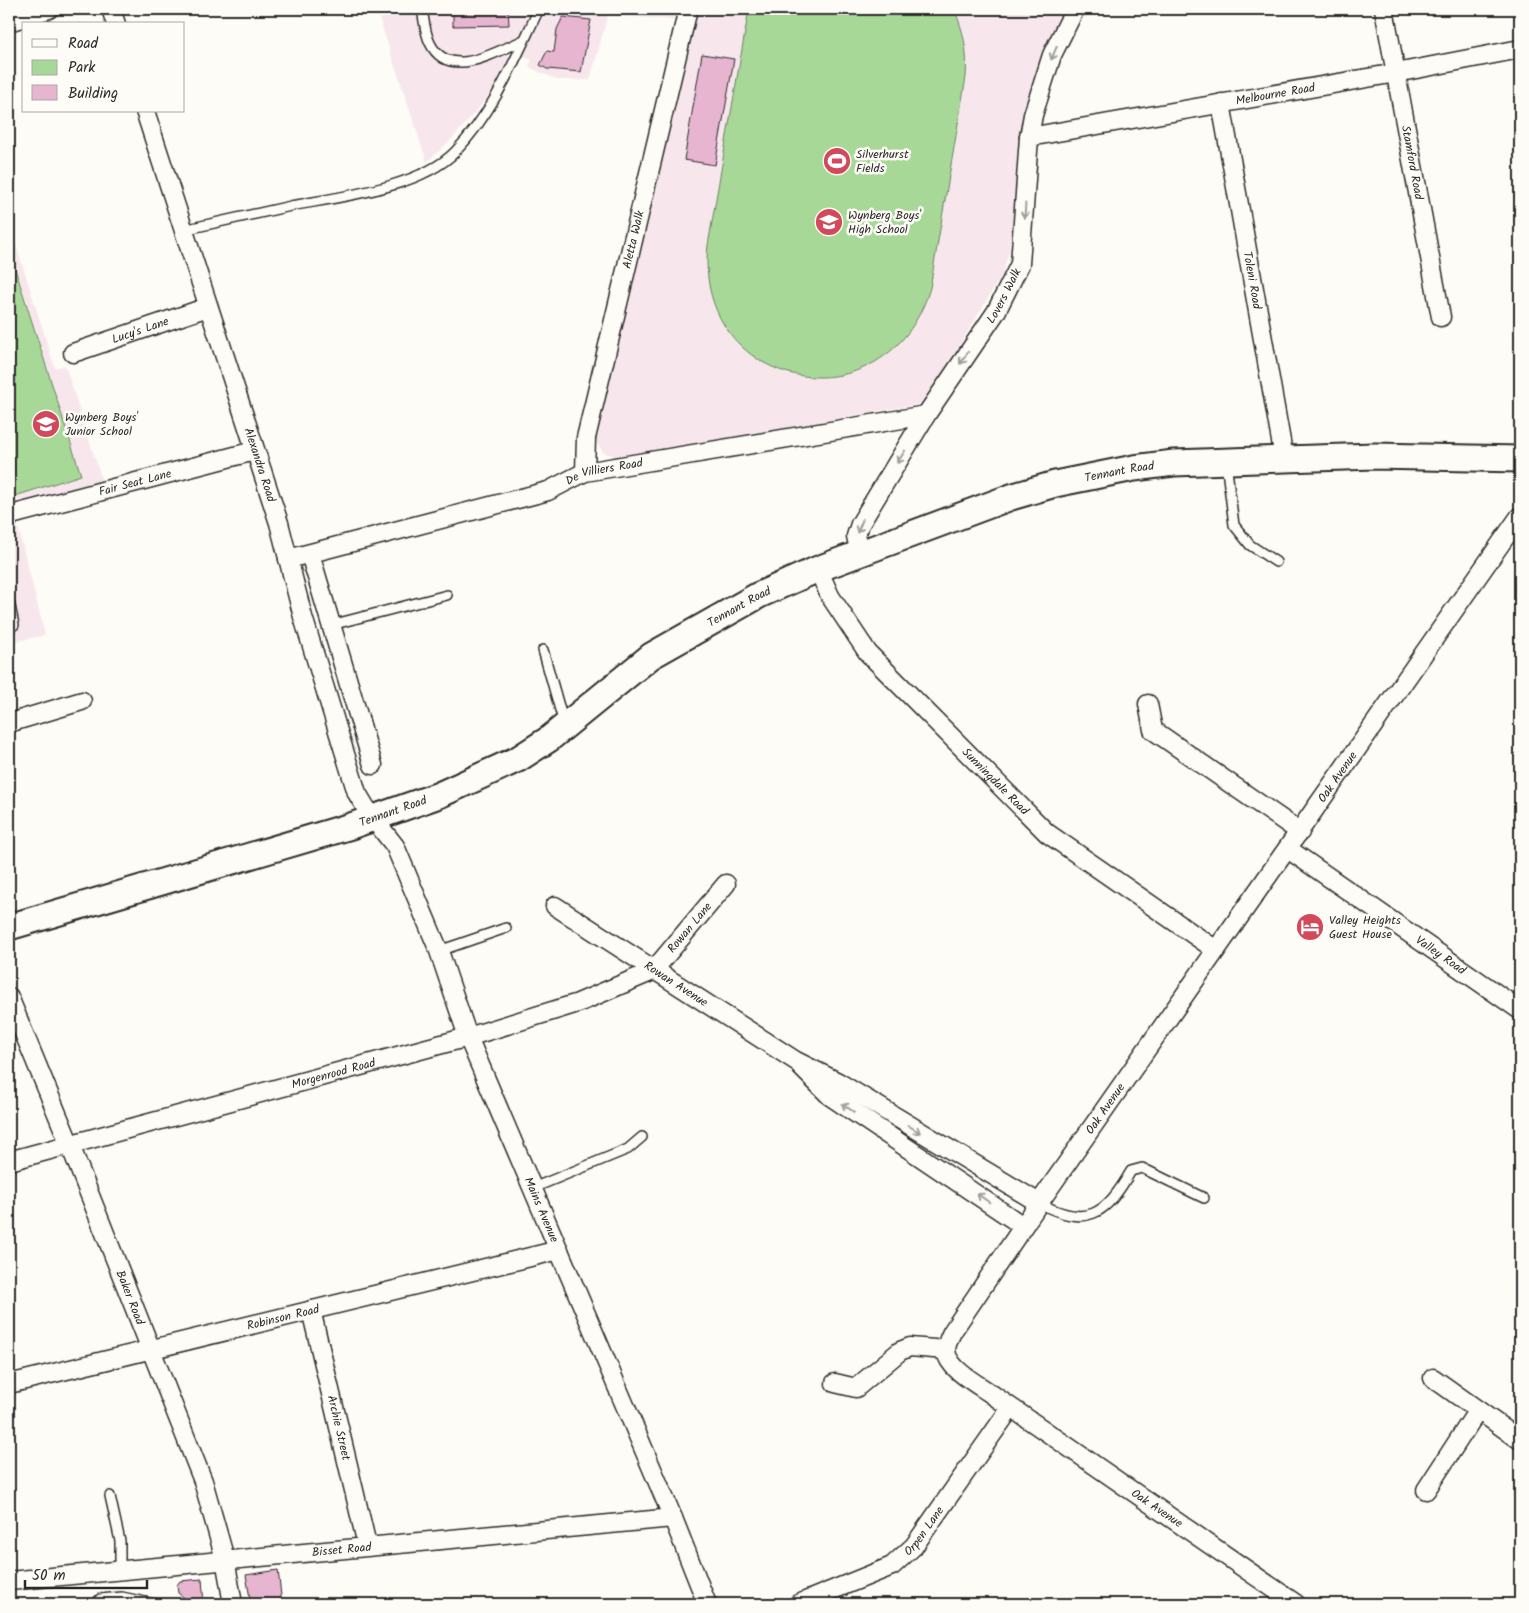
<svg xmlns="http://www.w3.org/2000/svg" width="1529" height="1613" font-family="Kalam,sans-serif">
<rect width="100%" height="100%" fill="#fdfcf7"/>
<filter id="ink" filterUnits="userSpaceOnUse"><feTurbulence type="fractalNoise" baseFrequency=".02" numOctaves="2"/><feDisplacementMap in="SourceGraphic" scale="10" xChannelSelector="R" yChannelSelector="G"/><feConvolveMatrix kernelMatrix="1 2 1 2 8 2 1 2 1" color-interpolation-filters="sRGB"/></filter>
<g filter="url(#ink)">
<g fill="#f7e7ec">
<polygon points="376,9 1065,9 1045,51 1022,142 1009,251 1003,273 925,403 618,457 603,452 594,438 696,14 677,12 675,20 608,15 590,80 557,80 529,67 532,60 513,52 490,94 477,110 452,139 427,162"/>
<polygon points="11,229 55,368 65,365 102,480 12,503 45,635 9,643 9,230"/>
</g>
<g fill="#a8d898" stroke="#6a8262">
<path d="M749,9h205c10,22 14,43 12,68l-36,211c-43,143 -238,103 -222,-43z"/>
<polygon points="9,250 81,475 9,498"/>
</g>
<g fill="#e8b5d1" stroke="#2b2b2b">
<polygon points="464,9 508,9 509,25 453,26 453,10"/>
<polygon points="563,17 591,20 581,72 547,69 540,65 547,51 554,52 557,29"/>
<polygon points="702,54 734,59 715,165 684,160"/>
<polygon points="278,1570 282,1604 251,1604 246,1575"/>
<polygon points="202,1579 204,1604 188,1604 187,1600 178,1593 177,1585 180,1581"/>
</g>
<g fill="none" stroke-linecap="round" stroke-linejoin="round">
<defs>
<g id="service">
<path d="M422,9c2,11 3,24 8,34 19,39 67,8 94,-3"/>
<path d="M183,230c36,-8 72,-16 108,-24 47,-9 129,-18 164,-54 39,-40 60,-93 84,-143"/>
<polyline points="1226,462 1234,525 1250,545 1276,562"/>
<polyline points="9,528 15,514"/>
<polyline points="9,601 14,625 9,626"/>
<polyline points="331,625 447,595"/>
<polyline points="543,650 564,724"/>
<polyline points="439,951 506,928"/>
<polyline points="533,1188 628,1149 642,1137"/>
<path d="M1039,1203c48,25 66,13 92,-32l11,-3 62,30"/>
<polyline points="110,1496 120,1541 120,1569"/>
<polyline points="96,1604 100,1599 122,1597 155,1604"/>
</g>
<g id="minor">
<polyline points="111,9 116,24"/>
<path id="s1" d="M1384,9l57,308"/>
<polyline points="9,22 49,9"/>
<path id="s2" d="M1221,103l63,355"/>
<path id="s3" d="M145,111l134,412 24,94 54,176 12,20 26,33 44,105 29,86 205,481 34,86"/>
<path id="s4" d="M1029,137l367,-64 124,-24"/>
<path id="s5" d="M73,353l135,-46"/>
<path id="s6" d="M585,472l1,-34 102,-429"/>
<path id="s7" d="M15,514l239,-63"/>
<polyline points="310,554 373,765"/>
<path id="s8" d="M860,554l-4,-18 4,-12 66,-109 70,-103 24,-48 9,-127 4,-22 19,-60 23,-46"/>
<path id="s9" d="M288,559l260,-68 37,-19 341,-57"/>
<path id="s10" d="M818,569l12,27 38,57 179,180 169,117"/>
<polyline points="1148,704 1153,730 1300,832"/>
<polyline points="9,723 82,701"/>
<path id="s11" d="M1288,849l232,161"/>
<path id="s12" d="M555,906l241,155 42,21 201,121"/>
<path id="s13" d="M9,997l61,148 133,336 22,78 8,45"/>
<polyline points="801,1067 830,1096 1023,1226"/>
<path id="s14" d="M9,1161l459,-124 110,-34 75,-32 73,-87"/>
<path id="s15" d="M311,1310l56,235"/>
<polyline points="1433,1378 1520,1440"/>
<polyline points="835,1383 856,1388 900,1351 910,1347 946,1350"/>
<path id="s16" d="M9,1384l550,-134"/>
<polyline points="1426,1490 1478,1410"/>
<path id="s17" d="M9,1581l664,-63"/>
<path id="s18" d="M798,1604l94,-38 22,-20 96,-137"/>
<path id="s19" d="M1296,1604l-306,-211c-13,-9 -42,-24 -44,-42 0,-7 3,-13 6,-19l87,-129 481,-687"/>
</g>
<g id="secondary">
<path id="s20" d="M9,927l342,-101 88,-31 79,-36 31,-20 102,-83 108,-61 59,-26 193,-72 44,-13 79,-16 40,-5 200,-7 146,3"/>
</g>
</defs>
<use href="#service" stroke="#2b2b2b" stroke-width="12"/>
<use href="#minor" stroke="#2b2b2b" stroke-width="21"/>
<use href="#secondary" stroke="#2b2b2b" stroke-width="29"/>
<use href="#service" stroke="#fdfcf7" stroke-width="9"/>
<use href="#minor" stroke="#fdfcf7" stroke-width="18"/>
<use href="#secondary" stroke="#fdfcf7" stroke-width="25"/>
</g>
<defs><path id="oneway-shaft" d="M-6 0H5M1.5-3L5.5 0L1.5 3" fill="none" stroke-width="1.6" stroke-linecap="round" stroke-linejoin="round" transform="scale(1.25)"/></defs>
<g stroke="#9e9e9b">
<use href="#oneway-shaft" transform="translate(1054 53) rotate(113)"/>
<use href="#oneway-shaft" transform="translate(1025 211) rotate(93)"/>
<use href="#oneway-shaft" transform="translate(964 358) rotate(124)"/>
<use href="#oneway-shaft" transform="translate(901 457) rotate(122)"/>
<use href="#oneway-shaft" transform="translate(860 526) rotate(112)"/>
<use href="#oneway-shaft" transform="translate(848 1108) rotate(-146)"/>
<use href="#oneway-shaft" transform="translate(914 1129) rotate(32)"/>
<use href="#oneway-shaft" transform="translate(983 1198) rotate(-145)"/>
</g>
</g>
<defs>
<symbol id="stadium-disc" viewBox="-11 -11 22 22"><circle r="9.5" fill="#d1495b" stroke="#fdfcf7"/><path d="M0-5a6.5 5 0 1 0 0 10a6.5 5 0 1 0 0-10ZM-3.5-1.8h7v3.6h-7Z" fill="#fff"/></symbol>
<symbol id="school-disc" viewBox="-11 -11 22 22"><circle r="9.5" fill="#d1495b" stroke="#fdfcf7"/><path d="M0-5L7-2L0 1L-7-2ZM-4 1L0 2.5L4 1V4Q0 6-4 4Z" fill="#fff"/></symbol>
<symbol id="hotel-disc" viewBox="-11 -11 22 22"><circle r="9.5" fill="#d1495b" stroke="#fdfcf7"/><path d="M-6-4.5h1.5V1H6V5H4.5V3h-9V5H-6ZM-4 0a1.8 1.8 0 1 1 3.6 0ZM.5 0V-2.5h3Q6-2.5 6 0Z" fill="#fff"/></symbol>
</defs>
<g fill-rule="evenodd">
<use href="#stadium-disc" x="821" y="145" width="32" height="32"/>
<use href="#school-disc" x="813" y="206" width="32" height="32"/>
<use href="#school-disc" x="30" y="408" width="32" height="32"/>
<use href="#hotel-disc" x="1294" y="911" width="32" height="32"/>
</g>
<g text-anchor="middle" stroke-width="5" stroke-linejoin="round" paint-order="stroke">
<g font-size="12" fill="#2b2b2b" stroke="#fdfcf7">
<text dy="4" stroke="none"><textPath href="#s4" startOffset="250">Melbourne Road</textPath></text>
<text dy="4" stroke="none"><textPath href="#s1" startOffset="156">Stamford Road</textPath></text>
<text dy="4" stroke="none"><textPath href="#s6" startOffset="238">Aletta Walk</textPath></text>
<text dy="4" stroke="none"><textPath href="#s2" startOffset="180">Toleni Road</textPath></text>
<text dy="4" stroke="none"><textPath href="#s8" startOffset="301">Lovers Walk</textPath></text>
<text dy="4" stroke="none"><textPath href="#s5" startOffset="71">Lucy's Lane</textPath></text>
<text dy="4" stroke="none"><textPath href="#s3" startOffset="372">Alexandra Road</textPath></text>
<text dy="4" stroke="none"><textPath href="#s20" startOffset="1211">Tennant Road</textPath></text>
<text dy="4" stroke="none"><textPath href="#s9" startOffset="329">De Villiers Road</textPath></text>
<text dy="4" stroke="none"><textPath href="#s7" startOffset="124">Fair Seat Lane</textPath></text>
<text dy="4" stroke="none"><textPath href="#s20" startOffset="806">Tennant Road</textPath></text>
<text dy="4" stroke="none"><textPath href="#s19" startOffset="1130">Oak Avenue</textPath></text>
<text dy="4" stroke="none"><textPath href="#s10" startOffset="279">Sunningdale Road</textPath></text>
<text dy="4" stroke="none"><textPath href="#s20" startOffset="401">Tennant Road</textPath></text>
<text dy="4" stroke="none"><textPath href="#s14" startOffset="729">Rowan Lane</textPath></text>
<text dy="4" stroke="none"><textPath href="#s11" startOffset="186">Valley Road</textPath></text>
<text dy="4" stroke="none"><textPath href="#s12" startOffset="144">Rowan Avenue</textPath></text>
<text dy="4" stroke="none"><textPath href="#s14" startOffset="336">Morgenrood Road</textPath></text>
<text dy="4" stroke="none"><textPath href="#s19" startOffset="725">Oak Avenue</textPath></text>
<text dy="4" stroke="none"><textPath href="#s3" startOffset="1172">Mains Avenue</textPath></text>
<text dy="4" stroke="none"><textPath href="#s13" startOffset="324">Baker Road</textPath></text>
<text dy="4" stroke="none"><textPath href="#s16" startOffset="282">Robinson Road</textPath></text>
<text dy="4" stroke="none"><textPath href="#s15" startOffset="121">Archie Street</textPath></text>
<text transform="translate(1157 1508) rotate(34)" y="4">Oak Avenue</text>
<text dy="4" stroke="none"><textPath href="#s18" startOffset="149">Orpen Lane</textPath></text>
<text dy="4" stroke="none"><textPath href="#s17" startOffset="334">Bisset Road</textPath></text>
</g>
<g font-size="12" fill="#2b2b2b" stroke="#fdfcf7" text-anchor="start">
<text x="856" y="158">Silverhurst<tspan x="856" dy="14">Fields</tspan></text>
<text x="848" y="219">Wynberg Boys'<tspan x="848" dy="14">High School</tspan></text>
<text x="65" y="421">Wynberg Boys'<tspan x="65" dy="14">Junior School</tspan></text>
<text x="1329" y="924">Valley Heights<tspan x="1329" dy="14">Guest House</tspan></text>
</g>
</g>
<rect width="1529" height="1613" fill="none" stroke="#fdfcf7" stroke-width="30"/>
<rect x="15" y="15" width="1499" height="1583" fill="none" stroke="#2b2b2b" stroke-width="2" filter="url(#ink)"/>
<rect x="22" y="22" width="162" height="90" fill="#fdfcf7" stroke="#a9a8a5"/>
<rect x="32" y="39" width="25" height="8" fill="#fdfcf7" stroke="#a9a8a5"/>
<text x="68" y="48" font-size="15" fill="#2b2b2b">Road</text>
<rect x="32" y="60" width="25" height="15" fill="#a8d898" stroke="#a9a8a5"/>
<text x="68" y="72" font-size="15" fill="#2b2b2b">Park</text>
<rect x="32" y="85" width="25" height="15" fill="#e8b5d1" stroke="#a9a8a5"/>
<text x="68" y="98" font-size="15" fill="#2b2b2b">Building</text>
<path d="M25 1580v8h122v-8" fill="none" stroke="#2b2b2b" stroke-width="2.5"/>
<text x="32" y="1580" font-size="15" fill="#2b2b2b" stroke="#fdfcf7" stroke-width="4" paint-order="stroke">50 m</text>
</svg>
